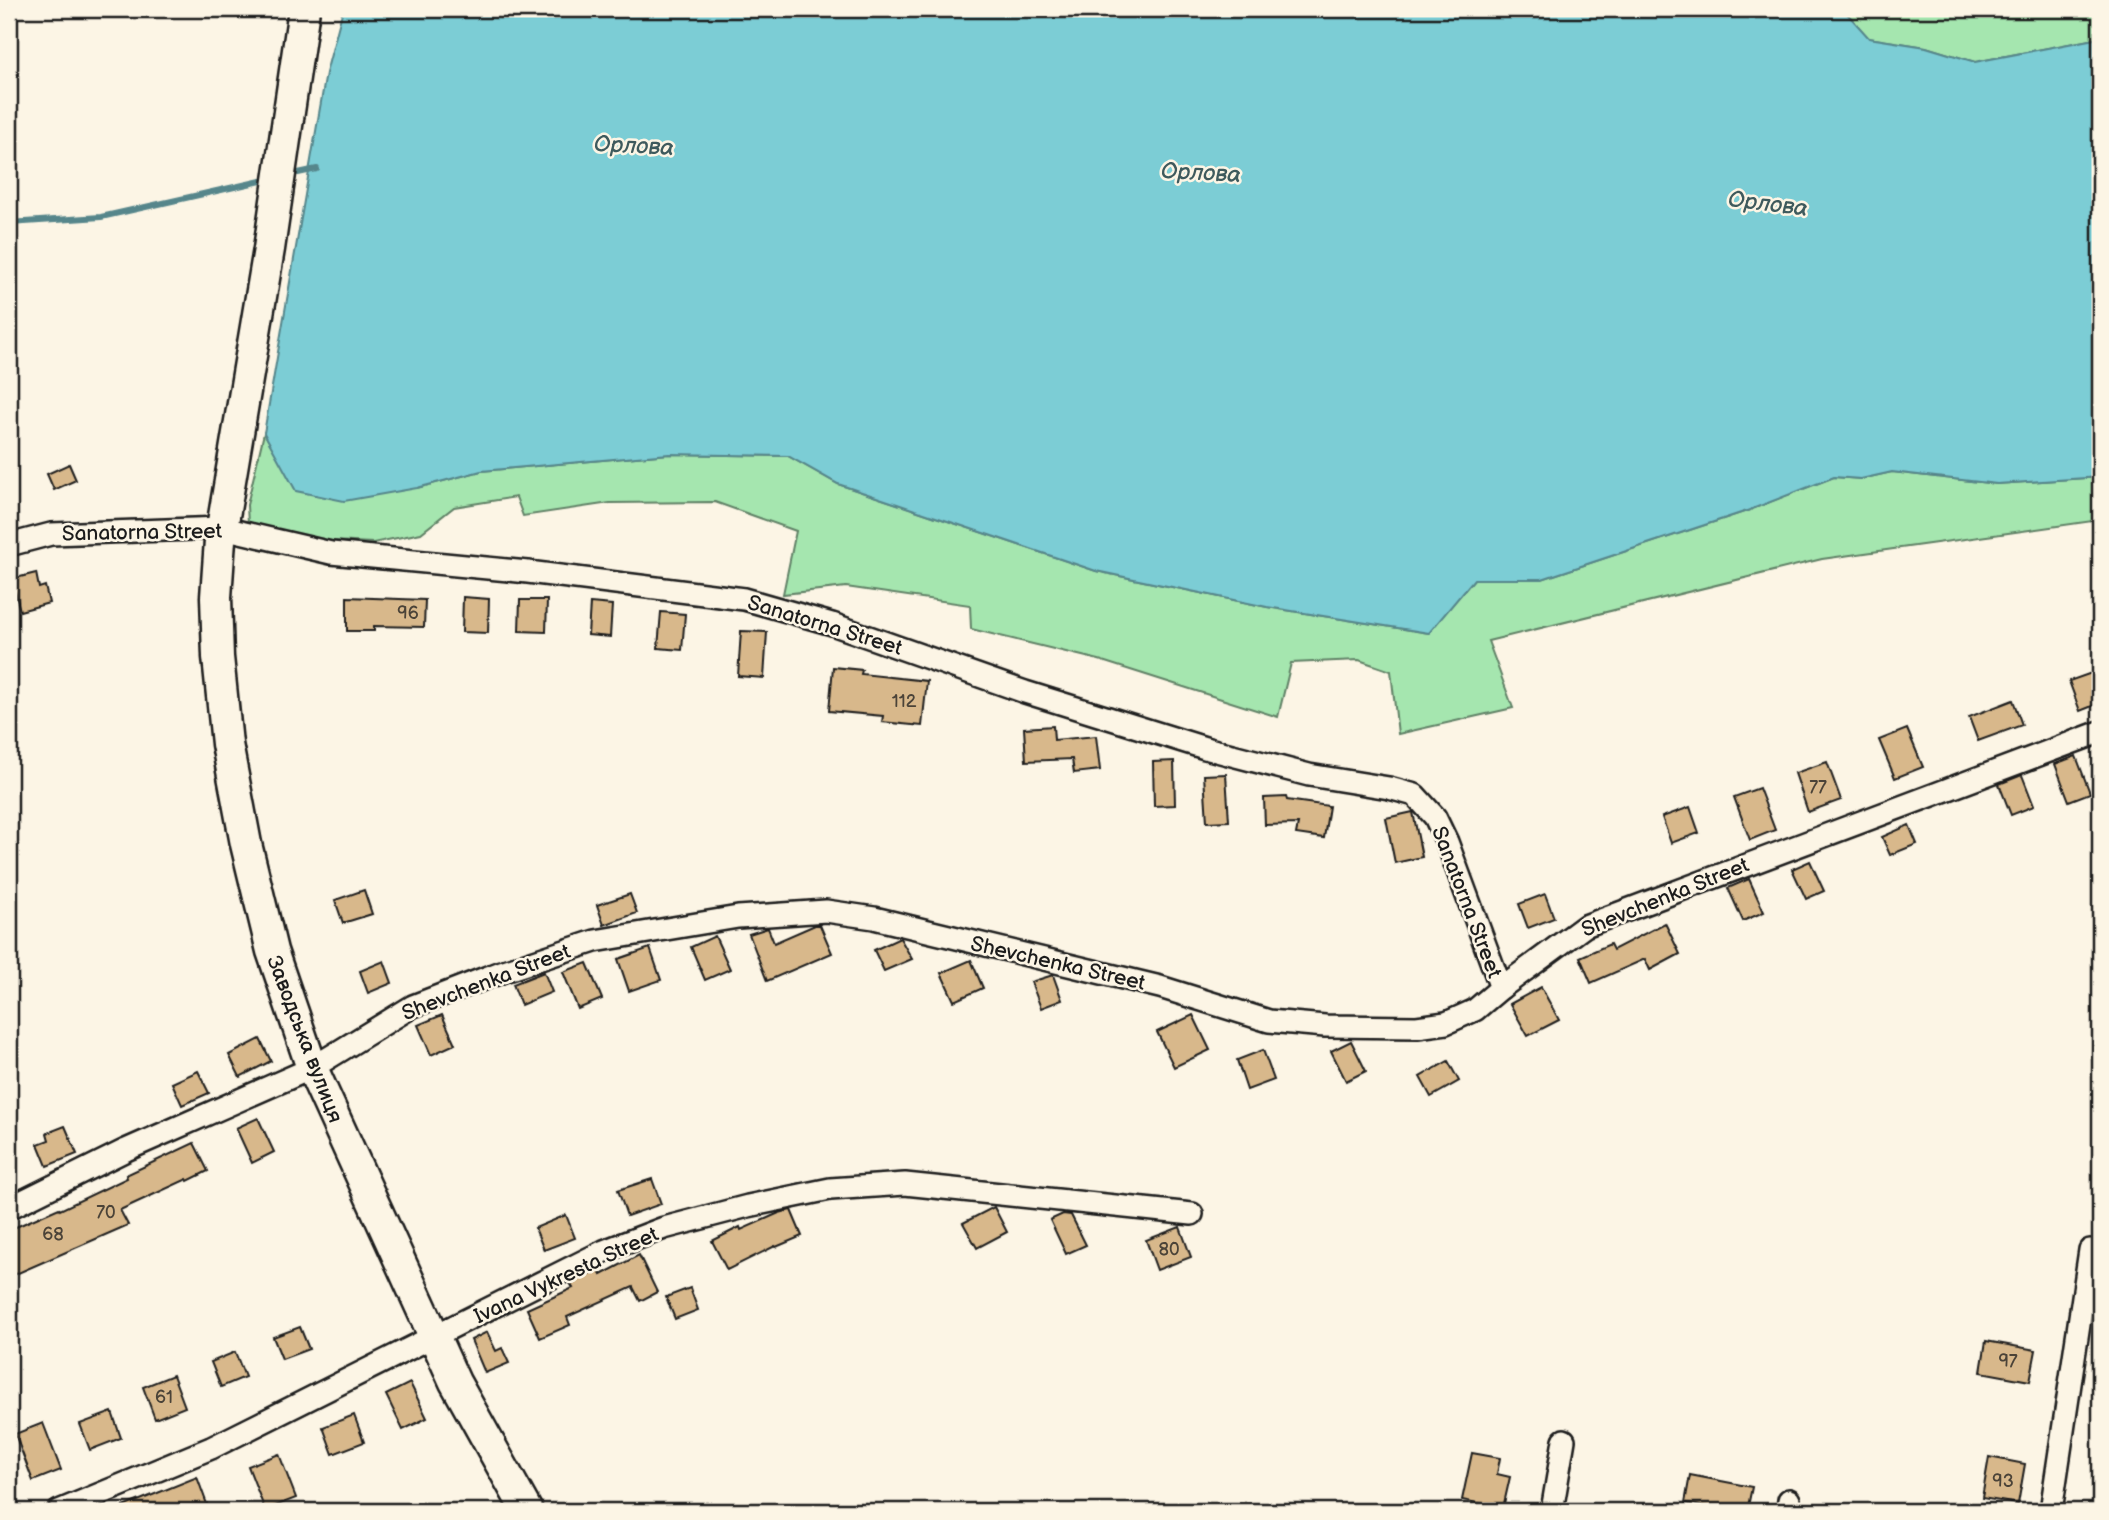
<svg xmlns="http://www.w3.org/2000/svg" width="2109" height="1520" font-family="'Balsamiq Sans',sans-serif">
<rect width="100%" height="100%" fill="#fcf5e5"/>
<filter id="ink" filterUnits="userSpaceOnUse"><feTurbulence type="fractalNoise" baseFrequency=".0143" numOctaves="2"/><feDisplacementMap in="SourceGraphic" scale="14" xChannelSelector="R" yChannelSelector="G"/><feConvolveMatrix kernelMatrix="1 2 1 2 8 2 1 2 1" color-interpolation-filters="sRGB"/></filter>
<g filter="url(#ink)">
<g fill="#a5e6af" stroke="#608166" stroke-width="2">
<polygon points="1843,9 2100,9 2100,38 1975,62 1926,47 1868,38"/>
<polygon points="264,433 277,455 417,488 481,471 669,454 788,456 838,484 1096,571 1267,607 1428,633 1474,579 1542,579 1747,511 1834,477 1861,479 1892,472 1997,484 2100,477 2100,520 1822,559 1488,641 1513,708 1398,734 1391,671 1359,660 1291,663 1278,717 1099,660 971,629 970,605 846,587 783,594 796,531 715,502 610,503 523,516 516,497 454,507 421,533 373,543 274,538 248,524 247,505"/>
</g>
<polygon fill="#7ccdd5" stroke="#56868b" stroke-width="2" points="343,9 1614,9 1643,13 1693,9 1731,15 1744,9 1843,9 1869,38 1926,47 1975,62 2100,38 2100,477 1997,484 1892,472 1861,479 1834,477 1747,511 1542,579 1474,579 1429,633 1267,607 1096,571 838,484 788,456 669,454 481,471 417,488 344,501 296,491 264,433 326,73"/>
<g fill="none" stroke-linecap="round" stroke-linejoin="round">
<g stroke="#56868b" stroke-width="6">
<polyline points="298,173 317,169"/>
<polyline points="9,223 101,217 261,181"/>
</g>
</g>
<g fill="#d8b88b" stroke="#1c1c1c" stroke-width="2">
<polygon points="69,464 76,480 54,490 47,474"/>
<polygon points="36,573 39,588 45,586 49,603 20,611 12,579"/>
<polygon points="347,597 425,600 424,627 374,626 374,631 347,631"/>
<polygon points="463,597 489,599 488,633 462,632"/>
<polygon points="520,600 547,600 546,632 519,631"/>
<polygon points="590,603 612,605 610,637 588,635"/>
<polygon points="661,612 685,614 682,650 658,648"/>
<polygon points="741,631 767,632 764,678 738,676"/>
<polygon points="833,667 862,670 861,674 927,681 922,726 882,722 883,716 829,711"/>
<polygon points="2100,670 2100,703 2080,711 2069,681"/>
<polygon points="2013,700 2022,725 1978,741 1969,717"/>
<polygon points="1053,726 1054,740 1096,736 1100,770 1074,773 1072,759 1026,761 1024,728"/>
<polygon points="1907,729 1923,767 1895,778 1879,740"/>
<polygon points="2076,756 2090,793 2069,801 2055,764"/>
<polygon points="1174,761 1175,805 1154,806 1153,762"/>
<polygon points="1827,762 1841,800 1808,812 1795,773"/>
<polygon points="1226,774 1229,821 1207,822 1204,775"/>
<polygon points="2022,775 2034,806 2011,815 1999,784"/>
<polygon points="1759,788 1775,830 1750,840 1734,797"/>
<polygon points="1286,797 1287,800 1329,806 1324,838 1296,834 1298,824 1265,825 1264,798"/>
<polygon points="1690,807 1699,833 1671,843 1662,817"/>
<polygon points="1413,812 1422,857 1395,863 1386,818"/>
<polygon points="1909,825 1917,844 1890,855 1882,837"/>
<polygon points="1810,861 1824,891 1806,899 1792,869"/>
<polygon points="1749,879 1764,912 1743,921 1728,888"/>
<polygon points="364,890 372,914 343,923 335,900"/>
<polygon points="630,894 637,913 604,925 597,905"/>
<polygon points="1545,894 1554,918 1528,928 1519,904"/>
<polygon points="1665,923 1680,954 1650,970 1645,959 1591,983 1580,957 1610,944 1613,950"/>
<polygon points="815,925 820,925 832,953 767,981 749,934 768,928 774,943"/>
<polygon points="715,936 730,969 705,980 691,947"/>
<polygon points="900,938 912,959 884,971 874,950"/>
<polygon points="650,948 661,980 629,991 618,959"/>
<polygon points="971,960 983,988 954,1001 941,973"/>
<polygon points="384,961 392,983 368,993 360,971"/>
<polygon points="587,963 602,999 578,1009 563,972"/>
<polygon points="544,972 552,992 521,1005 513,984"/>
<polygon points="1053,975 1062,1000 1041,1008 1031,982"/>
<polygon points="1541,987 1559,1020 1528,1036 1510,1004"/>
<polygon points="442,1015 455,1044 431,1055 418,1025"/>
<polygon points="1193,1015 1210,1050 1174,1067 1157,1032"/>
<polygon points="260,1039 271,1061 240,1077 229,1055"/>
<polygon points="1351,1041 1366,1071 1346,1081 1331,1051"/>
<polygon points="1263,1050 1274,1080 1247,1090 1237,1060"/>
<polygon points="1448,1061 1459,1081 1431,1097 1420,1077"/>
<polygon points="198,1071 209,1093 182,1105 172,1083"/>
<polygon points="258,1118 274,1152 252,1163 236,1128"/>
<polygon points="65,1126 77,1154 47,1166 38,1144 49,1140 47,1133"/>
<polygon points="194,1143 208,1171 188,1181 187,1179 120,1210 128,1225 9,1277 9,1230 59,1208 60,1210 127,1178 126,1175"/>
<polygon points="652,1179 661,1204 627,1216 618,1190"/>
<polygon points="994,1207 1007,1232 977,1248 963,1223"/>
<polygon points="791,1210 802,1236 776,1247 775,1246 727,1270 712,1241 740,1227 741,1230 779,1213"/>
<polygon points="1063,1214 1071,1215 1086,1245 1066,1254 1050,1220"/>
<polygon points="566,1215 575,1238 544,1250 535,1228"/>
<polygon points="1180,1227 1191,1257 1157,1270 1146,1240"/>
<polygon points="639,1255 657,1292 640,1301 633,1287 567,1317 570,1325 540,1338 527,1309 573,1288 570,1283 575,1280 599,1269 601,1275"/>
<polygon points="690,1288 698,1310 675,1319 666,1297"/>
<polygon points="300,1327 309,1349 282,1359 273,1337"/>
<polygon points="487,1332 496,1351 502,1348 509,1363 485,1373 471,1340"/>
<polygon points="1986,1341 2036,1350 2030,1381 1981,1372"/>
<polygon points="235,1352 245,1377 221,1387 211,1362"/>
<polygon points="173,1375 185,1407 155,1419 143,1387"/>
<polygon points="410,1383 427,1418 403,1430 386,1395"/>
<polygon points="112,1412 121,1438 90,1450 80,1424"/>
<polygon points="354,1415 364,1442 333,1454 323,1427"/>
<polygon points="43,1423 61,1470 33,1481 15,1434"/>
<polygon points="1472,1453 1500,1458 1497,1474 1510,1477 1503,1508 1462,1500"/>
<polygon points="279,1454 296,1498 265,1510 248,1466"/>
<polygon points="1989,1457 2025,1464 2018,1504 1982,1498"/>
<polygon points="1690,1475 1752,1487 1747,1511 1731,1511 1685,1503"/>
<polygon points="197,1477 208,1507 198,1511 113,1511"/>
</g>
<g fill="none" stroke-linecap="round" stroke-linejoin="round">
<defs>
<g id="street">
<polyline points="9,545 51,534 223,528 331,553 528,572 744,599 832,624 1025,692 1205,748 1309,775 1389,788 1415,795 1435,817 1447,842 1501,988"/>
<polyline points="9,1208 126,1150 312,1068 413,1006 501,972 595,941 738,917 826,911 874,918 1160,987 1269,1021 1325,1026 1417,1027 1446,1023 1475,1010 1501,988 1585,926 2100,732"/>
<polyline points="59,1511 211,1448 604,1251 664,1228 748,1206 830,1189 905,1184 1192,1214"/>
<polyline points="1552,1511 1564,1440"/>
<polyline points="1788,1511 1789,1500"/>
<polyline points="2051,1511 2090,1250"/>
</g>
<polyline id="secondary" points="304,9 269,249 220,540 216,597 218,657 227,744 246,844 272,951 312,1068 455,1382 527,1511"/>
</defs>
<use href="#street" stroke="#1c1c1c" stroke-width="26"/>
<use href="#secondary" stroke="#1c1c1c" stroke-width="35"/>
<use href="#street" stroke="#fcf5e5" stroke-width="21"/>
<use href="#secondary" stroke="#fcf5e5" stroke-width="30"/>
</g>
</g>
<g text-anchor="middle" stroke-width="5" stroke-linejoin="round" paint-order="stroke">
<g font-size="18" fill="#4b4338">
<text x="408" y="619">96</text>
<text x="904" y="707">112</text>
<text x="1818" y="793">77</text>
<text x="106" y="1218">70</text>
<text x="53" y="1240">68</text>
<text x="1169" y="1255">80</text>
<text x="2008" y="1367">97</text>
<text x="164" y="1403">61</text>
<text x="2003" y="1487">93</text>
</g>
<g font-size="21" fill="#1c1c1c" stroke="#fcf5e5">
<text transform="translate(142 532) rotate(-1)" y="7">Sanatorna Street</text>
<text transform="translate(825 625) rotate(17)" y="7">Sanatorna Street</text>
<text transform="translate(1665 897) rotate(-22)" y="7">Shevchenka Street</text>
<text transform="translate(1467 902) rotate(69)" y="7">Sanatorna Street</text>
<text transform="translate(1058 963) rotate(13)" y="7">Shevchenka Street</text>
<text transform="translate(486 982) rotate(-21)" y="7">Shevchenka Street</text>
<text transform="translate(305 1039) rotate(69)" y="7">Заводська вулиця</text>
<text transform="translate(566 1275) rotate(-25)" y="7">Ivana Vykresta Street</text>
</g>
<g font-size="23" font-style="italic" fill="#3e5a5d" stroke="#fcf5e5">
<text transform="translate(634 145) rotate(3)" y="8">Орлова</text>
<text transform="translate(1201 172) rotate(3)" y="8">Орлова</text>
<text transform="translate(1768 203) rotate(7)" y="8">Орлова</text>
</g>
</g>
<rect width="2109" height="1520" fill="none" stroke="#fcf5e5" stroke-width="35"/>
<rect x="18" y="18" width="2074" height="1485" fill="none" stroke="#1c1c1c" stroke-width="2.5" filter="url(#ink)"/>
</svg>
